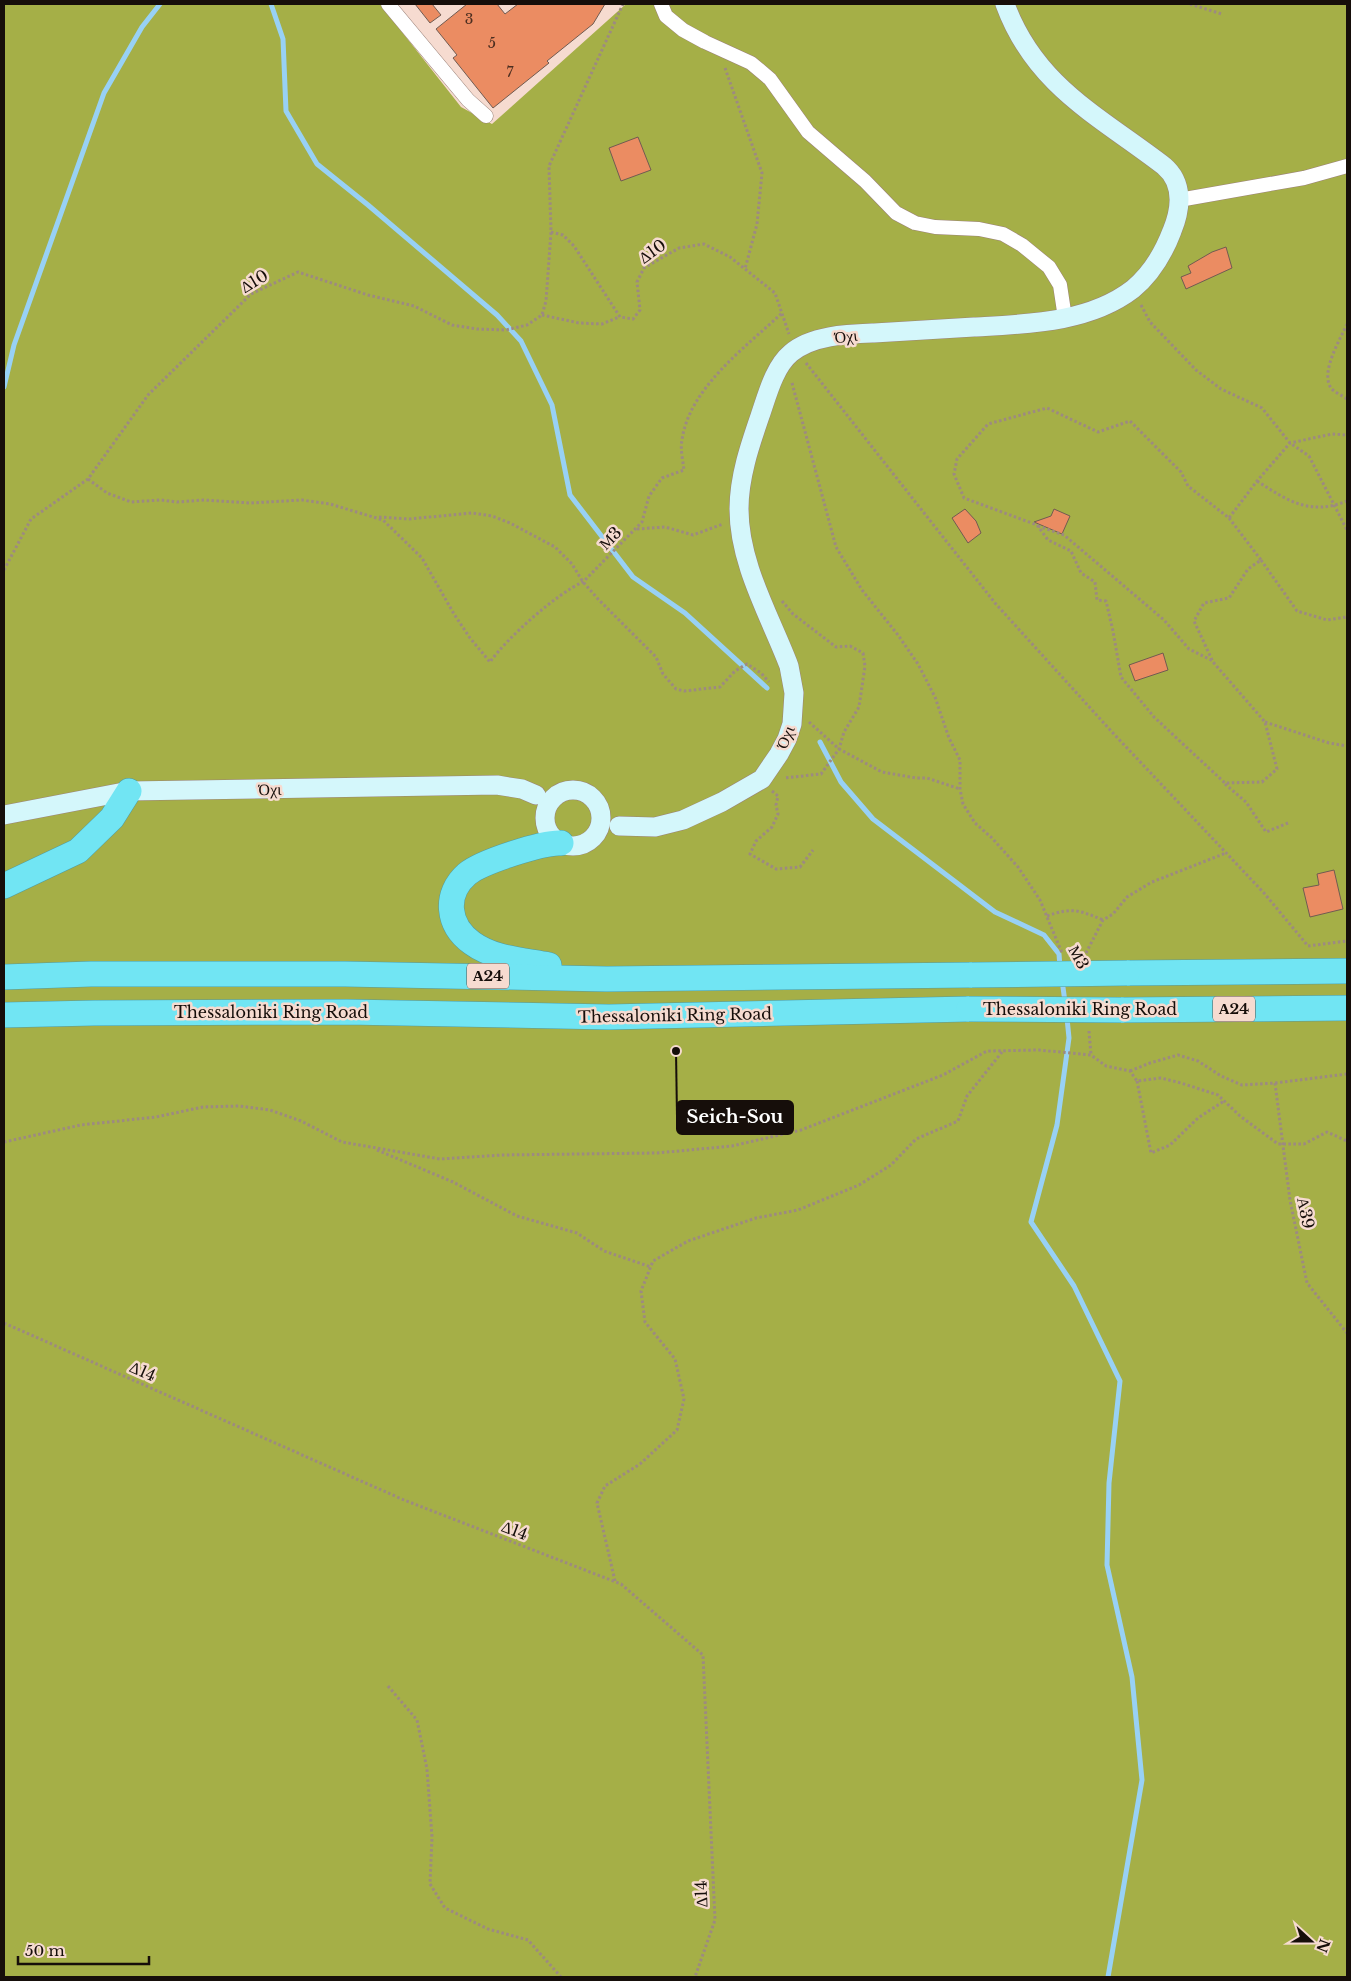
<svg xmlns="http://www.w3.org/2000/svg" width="1351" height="1981" font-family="'Libre Baskerville',serif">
<rect width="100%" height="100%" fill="#f6dbd0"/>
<polygon fill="#a5af47" points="4,4 380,4 461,107 492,124 626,4 1347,4 1347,1977 4,1977"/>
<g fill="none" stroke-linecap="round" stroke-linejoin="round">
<g stroke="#98d1f5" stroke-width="5">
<polyline points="271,4 283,39 286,111 317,164 368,205 497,315 521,341 552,405 570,495 633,577 685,613 767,688"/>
<polyline points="4,387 14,345 104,93 142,27 160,4"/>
<polyline points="820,742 841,782 873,819 995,912 1044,935 1059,954 1060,967"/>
<polyline points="1062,980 1065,1002"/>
<polyline points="1067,1018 1069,1038 1057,1125 1031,1222 1074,1286 1120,1381 1109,1483 1107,1565 1132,1677 1142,1780 1108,1977"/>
</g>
</g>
<g fill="#eb8c62" stroke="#715b51">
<polygon points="415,4 432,4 441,15 430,23"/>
<polygon points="467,4 497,4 505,14 518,4 605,4 593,24 547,61 549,63 493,108 453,58 457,55 436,29"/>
<polygon points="638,137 651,170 621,181 609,148"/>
<polygon points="1226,247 1232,268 1186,289 1181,277 1191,273 1188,266 1212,252"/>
<polygon points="965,509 976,521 981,533 968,543 952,518"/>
<polygon points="1054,509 1070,516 1062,534 1034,522 1051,516"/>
<polygon points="1163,653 1168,670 1135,681 1129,665"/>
<polygon points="1334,870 1343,909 1310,917 1303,888 1319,885 1317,874"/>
</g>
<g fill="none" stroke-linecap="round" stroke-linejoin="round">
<defs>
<g id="street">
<polyline points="388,4 468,100 486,116"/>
<polyline points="661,4 666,16 683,30 705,42 751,63 770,79 808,132 865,181 896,213 915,223 935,227 979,229 1003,234 1022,245 1049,267 1060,285 1065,318"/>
<polyline points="1179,200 1304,178 1347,166"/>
</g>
<g id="secondary">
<circle cx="573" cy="818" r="28"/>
<polyline points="4,815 129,791 497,785 522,789 536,795"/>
<path d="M619,826l36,1 28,-7 39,-18 40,-23 17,-25 8,-15 5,-15 2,-31 -5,-27c-19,-50 -50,-102 -50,-157 0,-32 11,-64 21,-93 7,-20 14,-49 31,-63 21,-18 57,-19 83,-20 33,-2 67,-4 100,-6 53,-3 115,-4 159,-38 18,-15 31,-37 39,-58 9,-22 12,-48 -8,-65 -65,-50 -129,-80 -159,-162"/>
</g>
<g id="highway">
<polyline points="4,886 78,851 112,818 129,791"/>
<path d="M549,965c-26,-5 -55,-6 -77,-22 -25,-18 -28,-49 -5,-69 14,-12 76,-32 94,-31"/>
<polyline points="1127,973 1347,971"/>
<polyline points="4,977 91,974 345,974 607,979 972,975"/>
<polyline points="1121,1010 1347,1008"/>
<polyline points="4,1015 94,1013 347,1012 609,1017 969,1009"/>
</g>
</defs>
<use href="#street" stroke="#9b8278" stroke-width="15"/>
<use href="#secondary" stroke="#9b8278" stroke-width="20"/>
<use href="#highway" stroke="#519aa1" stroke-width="26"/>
<g stroke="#9d8a81" stroke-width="3" stroke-dasharray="2.5 2.5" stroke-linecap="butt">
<polyline points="1190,4 1222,14"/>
<polyline points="725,68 762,173 757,224 745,269"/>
<polyline points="551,232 563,235 574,246 620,317 633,319 640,310 637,282 644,268 679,248 704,244 730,257 775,293 789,334"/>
<polyline points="1141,305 1150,322 1196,370 1221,389 1262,408 1290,443 1309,456 1347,530"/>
<polyline points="542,315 579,323 602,324 619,317"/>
<path d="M1347,324c-7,16 -27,48 -16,64 3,4 12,8 16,11"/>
<polyline points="806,363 995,603 1112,732 1264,893 1308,946 1347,941"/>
<polyline points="792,383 836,547 862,590 898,635 918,664 935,697 949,738 960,760 960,789 963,804 975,823 992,838 1018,867 1040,900 1062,953"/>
<path d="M88,479l19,14 24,9 30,-2 16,2 27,-2 46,3 52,-3 28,4 53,16 39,38 32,56 16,24 20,24c17,-24 66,-68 93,-80l59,-60 7,-26 13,-18 22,-8c-1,-9 -4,-21 -2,-30 7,-52 64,-93 100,-127"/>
<path d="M1257,481c31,20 53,35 90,20"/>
<polyline points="379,517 409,519 472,513 492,516 510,523 555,547 572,564 583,582 598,599 656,657 663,674 676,689 684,691 720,687 735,671 747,664 761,673 769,682"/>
<polyline points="1229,518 1261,560 1248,569 1229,598 1204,603 1194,621 1213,662 1265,722 1277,769 1262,782 1225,783 1154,717 1121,677 1113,631 1106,601 1097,600 1095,582 1081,573 1071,551 1048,540 1037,525 964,498 954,474 957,459 988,424 1047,408 1098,432 1130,421 1181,472 1188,486 1229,518 1257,481 1290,443 1332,434 1347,435"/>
<polyline points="1038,526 1064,535 1164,620 1189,649 1213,661"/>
<polyline points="637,529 665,527 693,535 723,524"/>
<polyline points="1261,560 1297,611 1327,620 1347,617"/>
<polyline points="4,570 31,519 88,479 148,395 251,294 298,272 368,295 414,306 452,325 477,329 506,330 527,325 542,315 546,301 551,232 549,166 623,4"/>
<polyline points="782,601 793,614 836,647 850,646 863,653 865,666 859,707 844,732 839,749 821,774 784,778"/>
<polyline points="809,722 839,749 882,772 916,778 927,778 960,789"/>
<polyline points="1265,722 1329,743 1347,746"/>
<polyline points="1225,784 1246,802 1266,832 1288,823"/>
<polyline points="772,791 778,796 776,805 778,814 772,827 756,841 750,854 776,869 800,867 813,850"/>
<path d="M1047,916c25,-9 32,-6 56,4"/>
<polyline points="1086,953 1103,920 1113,914 1127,897 1152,882 1226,853"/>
<polyline points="1089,1031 1091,1055"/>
<polyline points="1130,1071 1150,1063 1178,1055 1198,1061 1221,1076 1242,1085 1275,1083 1347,1074"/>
<polyline points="1137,1081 1151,1153 1170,1145 1198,1118 1224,1101"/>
<polyline points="1275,1083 1290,1200 1307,1283 1347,1333"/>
<polyline points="4,1142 81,1125 156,1117 203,1107 239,1106 270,1110 301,1121 342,1142 440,1159 502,1155 657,1153 732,1146 801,1130 943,1075 987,1051 1039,1050 1091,1055 1106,1066 1130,1071 1137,1081 1161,1078 1181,1083 1218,1095 1240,1116 1278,1144 1304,1144 1327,1132 1347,1141"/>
<polyline points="377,1150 453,1182 517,1216 577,1233 604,1251 651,1267"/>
<polyline points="4,1323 404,1500 621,1584 703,1655 715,1920 695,1977"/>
<polyline points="615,1581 597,1503 605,1486 640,1464 677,1430 684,1399 675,1359 645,1322 641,1291 653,1261 688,1241 756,1218 798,1210 859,1185 891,1165 916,1139 958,1121 967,1096 1002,1052"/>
<polyline points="388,1686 417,1720 427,1769 432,1837 430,1884 445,1908 488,1929 528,1940 561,1977"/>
</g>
<use href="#street" stroke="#fff" stroke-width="14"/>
<use href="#secondary" stroke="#d4f7fb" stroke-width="19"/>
<use href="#highway" stroke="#71e5f3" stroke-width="25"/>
<defs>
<g id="highway-bridge">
<polyline points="972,975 1127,973"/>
<polyline points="969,1009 1121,1010"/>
</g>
</defs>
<use href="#highway-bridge" stroke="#519aa1" stroke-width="26" stroke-linecap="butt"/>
<use href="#highway-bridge" stroke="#71e5f3" stroke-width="25"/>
</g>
<g text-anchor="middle" stroke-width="5" stroke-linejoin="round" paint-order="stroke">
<g font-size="14" fill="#4b2e20">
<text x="469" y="24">3</text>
<text x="492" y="48">5</text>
<text x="510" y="77">7</text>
</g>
<g fill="#f6dbd0" stroke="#594c45" stroke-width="1">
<rect x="467" y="963.5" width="42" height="25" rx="4"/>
<rect x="1213" y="996.5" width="42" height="25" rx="4"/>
</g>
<g font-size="15" font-weight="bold" fill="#160e0a">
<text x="488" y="981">Α24</text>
<text x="1234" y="1014">Α24</text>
</g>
<g font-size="16" fill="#160e0a" stroke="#f6dbd0">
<text transform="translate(652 251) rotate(-35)" y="6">Δ10</text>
<text transform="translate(254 281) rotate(-31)" y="6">Δ10</text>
<text transform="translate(846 336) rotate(-7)" y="6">Όχι</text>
<text transform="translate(610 538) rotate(-46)" y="6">Μ3</text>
<text transform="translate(785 737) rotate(-68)" y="6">Όχι</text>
<text transform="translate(270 789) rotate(-1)" y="6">Όχι</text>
<text transform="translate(1079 957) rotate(62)" y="6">Μ3</text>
<text x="1080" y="1015">Thessaloniki Ring Road</text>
<text x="271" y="1018">Thessaloniki Ring Road</text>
<text transform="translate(675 1015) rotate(-1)" y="6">Thessaloniki Ring Road</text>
<text transform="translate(1306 1213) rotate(79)" y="6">Α39</text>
<text transform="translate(143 1371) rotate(24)" y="6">Δ14</text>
<text transform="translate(515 1530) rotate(21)" y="6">Δ14</text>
<text transform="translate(701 1894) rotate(-92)" y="6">Δ14</text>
</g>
</g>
<path fill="none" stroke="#160e0a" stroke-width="2" d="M676 1051L677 1117"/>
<circle fill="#160e0a" stroke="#f6dbd0" stroke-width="2" cx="676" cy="1051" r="5"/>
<rect fill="#160e0a" stroke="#160e0a" stroke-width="2" x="677" y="1101" width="116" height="33" rx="5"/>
<g font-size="18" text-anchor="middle" font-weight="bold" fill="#fff">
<text x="735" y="1123">Seich-Sou</text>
</g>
<rect width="1351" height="1981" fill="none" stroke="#160e0a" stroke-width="10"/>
<g transform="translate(1311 1941) rotate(111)" stroke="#f6dbd0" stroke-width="4" paint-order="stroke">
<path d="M0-4L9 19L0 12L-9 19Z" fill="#160e0a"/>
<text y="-8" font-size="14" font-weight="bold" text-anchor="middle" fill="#160e0a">N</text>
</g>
<path d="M18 1956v8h131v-8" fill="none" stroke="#160e0a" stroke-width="2.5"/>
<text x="25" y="1956" font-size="15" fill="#160e0a" stroke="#f6dbd0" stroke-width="4" paint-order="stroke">50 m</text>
</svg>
